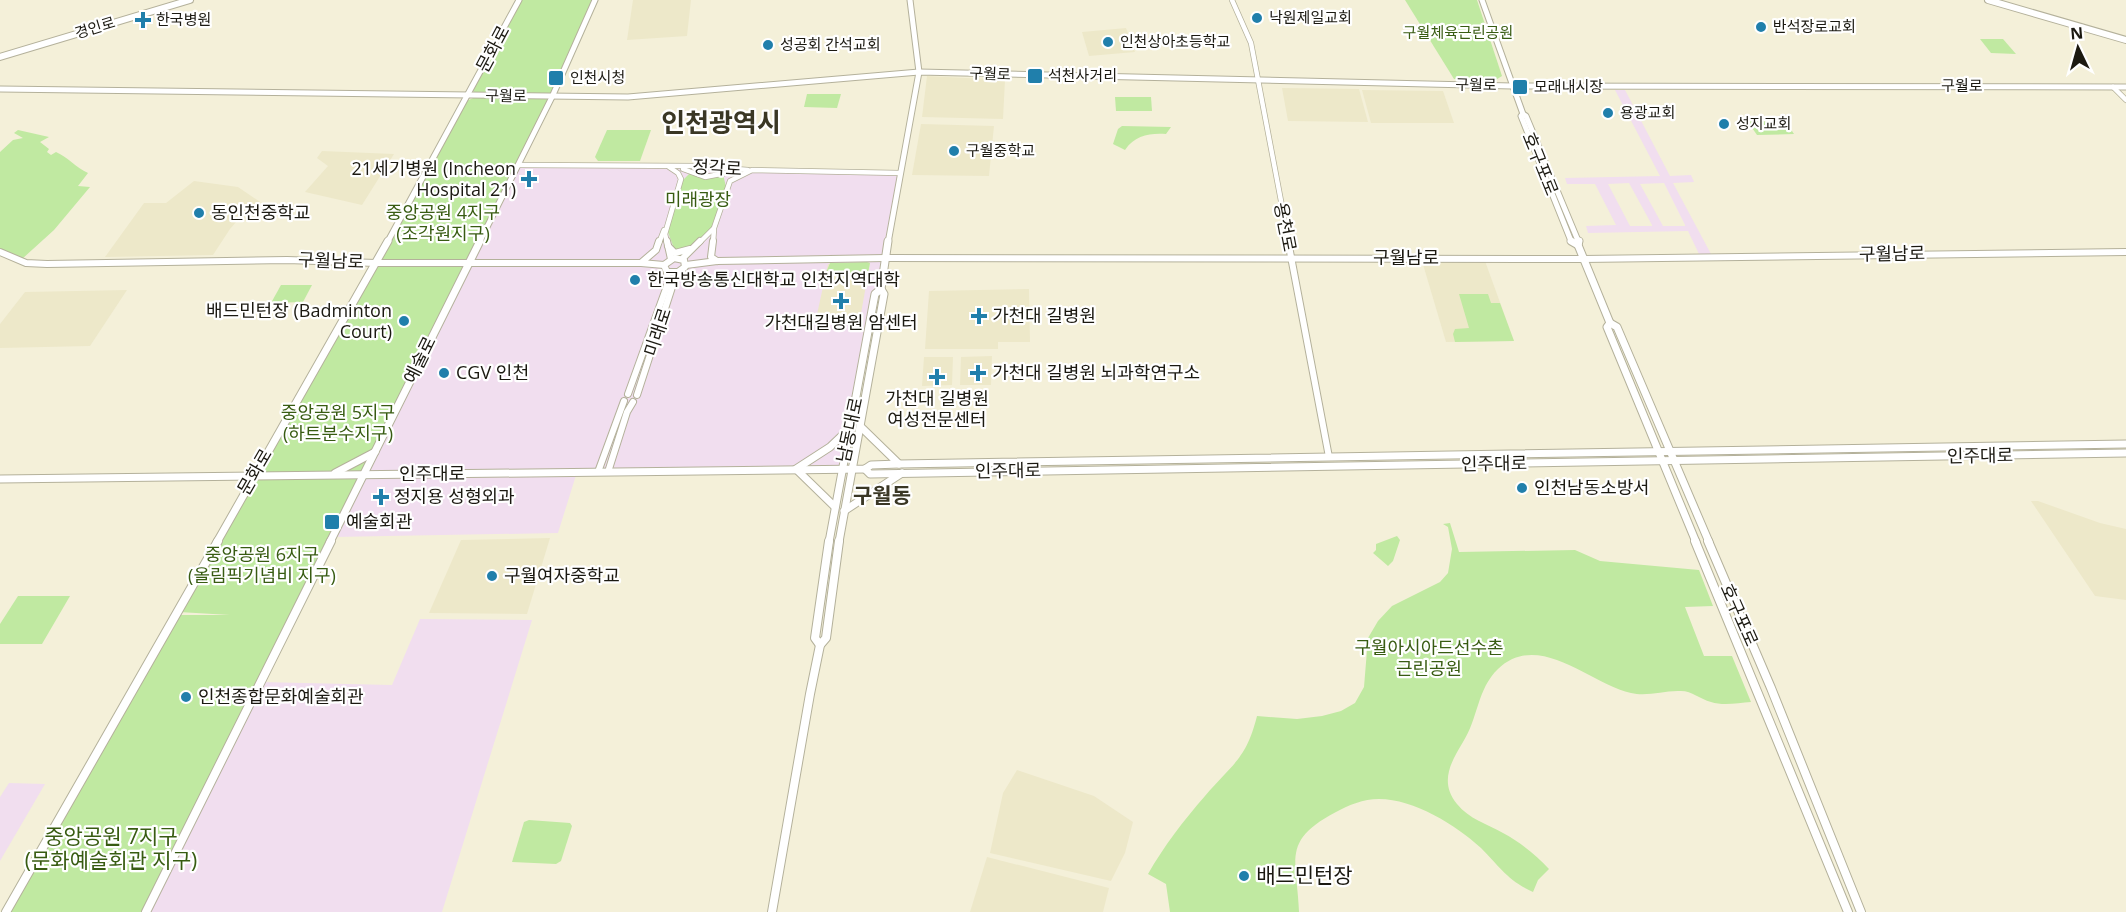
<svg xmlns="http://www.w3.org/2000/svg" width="2126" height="912" font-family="'Open Sans','Noto Sans KR',sans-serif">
<rect width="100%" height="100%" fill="#f4f0d9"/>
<g fill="#f1deef" fill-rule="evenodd">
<path d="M1615,90h10l45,86 21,-1 3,7 -21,1 38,71h-12l-11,-23 -100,2 -2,-7 30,-1 -21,-41h-28l-2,-6 95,-2zM1629,183l23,42v1h-22l-22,-42zM1664,183l21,42v1h-22l-23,-42z"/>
<polygon points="518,165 900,173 842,469 577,472 558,533 333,537"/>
<polygon points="420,619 532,620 442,912 146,912 260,682 392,685"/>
<polygon points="9,783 45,784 0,861 0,797"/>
</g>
<g fill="#ede8c9">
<polygon points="633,0 691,0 687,36 627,40"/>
<polygon points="1126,28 1135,52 1089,56 1082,32"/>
<polygon points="927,76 1005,80 1003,119 922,117"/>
<polygon points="1282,88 1359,89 1368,122 1288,121"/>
<polygon points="1362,90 1443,91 1454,123 1371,123"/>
<polygon points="921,124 994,126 989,176 912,175"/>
<polygon points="322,151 394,154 362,205 305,192 328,166 317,158"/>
<polygon points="194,181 238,187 266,206 257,221 237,221 230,229 213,255 105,257 144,203 166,203"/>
<polygon points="1422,261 1485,261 1514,341 1446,342"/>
<polygon points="867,262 870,263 860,319 816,319 828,264"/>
<polygon points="1029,289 1030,342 998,342 998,349 925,349 929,291"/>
<polygon points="127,290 90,346 0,348 0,324 25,292"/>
<polygon points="992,356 991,385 960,385 961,357"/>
<polygon points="924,357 953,357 952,385 922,386"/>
<polygon points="2031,501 2038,501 2100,523 2126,529 2126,600 2095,596"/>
<polygon points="550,538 527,614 429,613 461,540"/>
<polygon points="1017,770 1094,796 1133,822 1125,853 1111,881 990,853 1003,793"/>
<polygon points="987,857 1109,888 1103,912 970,912"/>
</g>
<g fill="#c0e9a1">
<polygon points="519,0 595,0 554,92 544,96 552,97 146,912 8,912 177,615 230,615 179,612 378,264 383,263 380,257 464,102 478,96 471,89"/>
<polygon points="1405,0 1477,0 1502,76 1494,81 1454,79"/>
<polygon points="1980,39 2003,39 2016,54 1991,53"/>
<polygon points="807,94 841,94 837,108 804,107"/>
<polygon points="1115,97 1151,97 1152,111 1116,111"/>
<polygon points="1755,118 1792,131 1794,134 1757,135 1746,119"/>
<path d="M1122,126l49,1 -5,7c-16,-1 -31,1 -41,16l-12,-6 5,-15z"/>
<path d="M18,130l31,7 -9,5 9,7 -2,3 4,3 5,-3c12,5 20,16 32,21l-10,13 12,1 -36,43 -32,29 -22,-10v-97l13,-12 10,-2 -9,-5z"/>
<polygon points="607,130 651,130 640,161 598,161 595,157"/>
<polygon points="691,172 700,176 723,174 726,187 714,228 684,251 675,251 666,227 680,183"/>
<polygon points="867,262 870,263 868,273 826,273 830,263"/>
<polygon points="281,285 312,285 303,302 271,303"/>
<polygon points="1459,294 1488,294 1491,303 1500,303 1514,341 1455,342 1453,334 1455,329 1469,328"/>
<path d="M1450,523l9,29 116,-2 25,11 99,9 14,36 -28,1 19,49h28l19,46c-13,1 -28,4 -40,0 -11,-3 -19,-11 -30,-11 -17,-1 -33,6 -50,2 -41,-9 -92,-63 -133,-24 -21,20 -20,50 -35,73 -12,20 -24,40 -6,62 12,15 30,20 46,29 17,9 33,22 46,36l-11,11 -5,12c-26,-12 -33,-25 -52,-44 -25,-23 -67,-49 -102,-49 -16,0 -30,6 -43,13 -55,29 -39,47 -37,100h-129l-4,-28 -18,-10c16,-28 36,-54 57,-78 27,-32 41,-36 52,-80l40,3 25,-3 19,-5 14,-8 9,-16 4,-49 10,-17 14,-15 48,-24 8,-9 4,-24 -4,-22 -5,-3z"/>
<polygon points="1397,536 1400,540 1393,561 1388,566 1373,553 1376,550 1376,544"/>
<polygon points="18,596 70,596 42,644 0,644 0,624"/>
<polygon points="529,820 570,823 572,826 561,861 556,864 512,862 524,822"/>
</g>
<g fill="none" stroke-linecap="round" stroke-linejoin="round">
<defs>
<g id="tertiary-far1">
<polyline points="1232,0 1251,43 1289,243"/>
<polyline points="2113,87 2126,100"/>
<polyline points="518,165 699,166 748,170"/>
<polyline points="683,169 705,177 736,171"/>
<polyline points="659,243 664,230"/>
<polyline points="667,243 665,234 681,179 678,173 669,167"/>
<polyline points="699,243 714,228 730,181 752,170 900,173"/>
<polyline points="713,243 714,229"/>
</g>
<g id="tertiary">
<polyline points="667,241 671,259"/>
<polyline points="713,241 711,257 717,261"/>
<polyline points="1288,241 1329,457"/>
<polyline points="668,246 675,253 690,249"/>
<polyline points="0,252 26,263 47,264 287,260 376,263 641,263 664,265"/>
<polygon points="674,258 684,260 685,267 678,272 667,272 664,265"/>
<polyline points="682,259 700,241"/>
<polyline points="642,262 656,250 659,241"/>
<polyline points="686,265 717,261 885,258 1583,259 2126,252"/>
<polyline points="628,394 668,283 667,272"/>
<polyline points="637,395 674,281 681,271"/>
<polyline points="598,472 624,401"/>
<polyline points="608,472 627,412 633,402"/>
</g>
<g id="secondary-far2">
<polyline points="1482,0 1523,114 1526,116 1579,243"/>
<polyline points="0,89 628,97 919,72 1512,86 2126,87"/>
<polyline points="1523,114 1521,116 1571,241 1574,243"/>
<polyline points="387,243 519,0"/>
<polyline points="479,243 552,97 595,0"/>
<polyline points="888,243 919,72 910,0"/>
</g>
<g id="secondary-far1">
<polyline points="1571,241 1578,245"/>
<polyline points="1579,241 1578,245 1610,323 1607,327 1696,542"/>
<polyline points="1610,323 1617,327 1709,542"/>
<polyline points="861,427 899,464"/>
<polyline points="865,469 870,474 2126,453"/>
<polyline points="335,473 375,452"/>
<polyline points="0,479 865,469 871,465 899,464 2126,444"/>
<polyline points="835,507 796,469 830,447 850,428"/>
<polyline points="844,511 902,473"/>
<polyline points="217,542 388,241"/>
<polyline points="330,542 480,241"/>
<polyline points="829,542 875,294 881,289"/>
<polyline points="839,542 884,294 881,289 888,241"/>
</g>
<g id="secondary">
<polyline points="1695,541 1848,912"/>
<polyline points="1708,541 1771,688 1861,912"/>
<polyline points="820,645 815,638 829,541"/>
<polyline points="6,912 218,541"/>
<polyline points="146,912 331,541"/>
<polyline points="772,912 810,694 820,645 826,638 839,541"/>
</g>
<g id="primary">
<polyline points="1988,0 2126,40"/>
<polyline points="0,57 190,0"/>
</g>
</defs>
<use href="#tertiary-far1" stroke="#b4b19b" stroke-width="6"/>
<use href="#tertiary" stroke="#b4b19b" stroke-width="8"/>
<use href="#secondary-far2" stroke="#b4b19b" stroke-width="7"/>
<use href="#secondary-far1" stroke="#b4b19b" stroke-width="9"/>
<use href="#secondary" stroke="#b4b19b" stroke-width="10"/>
<use href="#primary" stroke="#b4b19b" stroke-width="8"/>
<use href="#tertiary-far1" stroke="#fff" stroke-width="4.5"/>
<use href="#tertiary" stroke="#fff" stroke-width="6"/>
<use href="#secondary-far2" stroke="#fff" stroke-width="5"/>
<use href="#secondary-far1" stroke="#fff" stroke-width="7"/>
<use href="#secondary" stroke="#fff" stroke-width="8"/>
<use href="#primary" stroke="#fff" stroke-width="6"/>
</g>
<g fill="#207fab" stroke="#fff" stroke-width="2">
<circle cx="1257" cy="18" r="6"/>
<path d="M140 11h6v6h6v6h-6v6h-6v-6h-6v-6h6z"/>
<circle cx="1761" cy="27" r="6"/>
<circle cx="1108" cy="42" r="6"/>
<circle cx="768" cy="45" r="6"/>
<rect x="1027" y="68" width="16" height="16" rx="3"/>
<rect x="548" y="70" width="16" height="16" rx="3"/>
<rect x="1512" y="79" width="16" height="16" rx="3"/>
<circle cx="1608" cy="113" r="6"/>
<circle cx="1724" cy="124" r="6"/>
<circle cx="954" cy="151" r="6"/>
<path d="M526 170h6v6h6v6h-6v6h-6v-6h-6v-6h6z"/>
<circle cx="199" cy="213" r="6"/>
<circle cx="635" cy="280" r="6"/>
<path d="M838 292h6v6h6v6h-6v6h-6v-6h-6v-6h6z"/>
<path d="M976 307h6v6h6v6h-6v6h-6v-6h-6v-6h6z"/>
<circle cx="404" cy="321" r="6"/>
<circle cx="444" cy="373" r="6"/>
<path d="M975 364h6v6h6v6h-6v6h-6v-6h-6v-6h6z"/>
<path d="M934 368h6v6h6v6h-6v6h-6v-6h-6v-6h6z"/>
<circle cx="1522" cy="488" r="6"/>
<path d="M378 488h6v6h6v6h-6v6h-6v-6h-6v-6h6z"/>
<rect x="324" y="514" width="16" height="16" rx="3"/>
<circle cx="492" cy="576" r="6"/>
<circle cx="186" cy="697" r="6"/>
<circle cx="1244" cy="876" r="6"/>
</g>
<g text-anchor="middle" stroke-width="4.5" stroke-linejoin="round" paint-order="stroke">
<g font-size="15" fill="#1b1911" stroke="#fff" text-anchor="start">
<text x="1269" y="23">낙원제일교회</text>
<text x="156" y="25">한국병원</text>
<text x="1773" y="32">반석장로교회</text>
<text x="1120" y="47">인천상아초등학교</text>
<text x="780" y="50">성공회 간석교회</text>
<text x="1048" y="81">석천사거리</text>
<text x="570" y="83">인천시청</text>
<text x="1534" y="92">모래내시장</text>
<text x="1620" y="118">용광교회</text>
<text x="1736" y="129">성지교회</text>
<text x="966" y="156">구월중학교</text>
</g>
<g font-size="15" fill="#1b1911" stroke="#fff">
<text transform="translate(95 28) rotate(-17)" y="5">경인로</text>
<text transform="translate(990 74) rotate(2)" y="5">구월로</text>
<text transform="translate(1476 85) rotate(1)" y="5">구월로</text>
<text x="1962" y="91">구월로</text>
<text transform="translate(506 96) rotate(1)" y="5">구월로</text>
</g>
<g font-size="15" fill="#385c12" stroke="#fff">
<text x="1458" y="38">구월체육근린공원</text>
</g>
<g font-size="18" fill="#1b1911" stroke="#fff">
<text transform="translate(493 49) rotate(-62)" y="6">문화로</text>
<text transform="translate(1540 164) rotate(68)" y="6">호구포로</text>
<text transform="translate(717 168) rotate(3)" y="6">정각로</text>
<text transform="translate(1285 227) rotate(79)" y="6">용천로</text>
<text transform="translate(1892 254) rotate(-1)" y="6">구월남로</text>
<text x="1406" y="264">구월남로</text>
<text transform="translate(331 261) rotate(2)" y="6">구월남로</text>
<text transform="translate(658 332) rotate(-72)" y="6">미래로</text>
<text transform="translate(420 360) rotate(-64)" y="6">예술로</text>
<text transform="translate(850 430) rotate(-78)" y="6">남동대로</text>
<text transform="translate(1980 456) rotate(-1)" y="6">인주대로</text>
<text transform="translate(1494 464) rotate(-1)" y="6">인주대로</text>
<text transform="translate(1008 471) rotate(-1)" y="6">인주대로</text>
<text transform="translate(255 472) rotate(-60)" y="6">문화로</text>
<text x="432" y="480">인주대로</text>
<text transform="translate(1739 615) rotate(66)" y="6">호구포로</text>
</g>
<g font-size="18" fill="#1b1911" stroke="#fff" text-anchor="start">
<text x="516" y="175" text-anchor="end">21세기병원 (Incheon<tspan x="516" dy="21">Hospital 21)</tspan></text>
<text x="211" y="219">동인천중학교</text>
<text x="647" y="286">한국방송통신대학교 인천지역대학</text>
<text x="392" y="317" text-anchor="end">배드민턴장 (Badminton<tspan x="392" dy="21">Court)</tspan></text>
<text x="992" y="322">가천대 길병원</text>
<text x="841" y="329" text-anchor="middle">가천대길병원 암센터</text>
<text x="456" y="379">CGV 인천</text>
<text x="992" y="379">가천대 길병원 뇌과학연구소</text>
<text x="937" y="405" text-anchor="middle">가천대 길병원<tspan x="937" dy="21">여성전문센터</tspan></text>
<text x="1534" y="494">인천남동소방서</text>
<text x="394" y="503">정지용 성형외과</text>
<text x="346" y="528">예술회관</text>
<text x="504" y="582">구월여자중학교</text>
<text x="198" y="703">인천종합문화예술회관</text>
</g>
<g font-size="18" fill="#385c12" stroke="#fff">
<text x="698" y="206">미래광장</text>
<text x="443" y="219">중앙공원 4지구<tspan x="443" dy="21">(조각원지구)</tspan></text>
<text x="338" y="419">중앙공원 5지구<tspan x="338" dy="21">(하트분수지구)</tspan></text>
<text x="262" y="561">중앙공원 6지구<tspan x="262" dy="21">(올림픽기념비 지구)</tspan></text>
<text x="1429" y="654">구월아시아드선수촌<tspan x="1429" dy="21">근린공원</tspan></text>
</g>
<g font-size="21" font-weight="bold" fill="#3a3725" stroke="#fff">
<text x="882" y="503">구월동</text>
</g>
<g font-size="21" fill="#385c12" stroke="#fff">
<text x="111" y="844">중앙공원 7지구<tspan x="111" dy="24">(문화예술회관 지구)</tspan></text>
</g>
<g font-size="21" fill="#1b1911" stroke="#fff" text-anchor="start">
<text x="1256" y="883">배드민턴장</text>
</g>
<g font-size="26" font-weight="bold" fill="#3a3725" stroke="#fff">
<text x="721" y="132">인천광역시</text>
</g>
</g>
<g transform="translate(2078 48) rotate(355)" stroke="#ffffff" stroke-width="4.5" paint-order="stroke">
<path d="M0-4.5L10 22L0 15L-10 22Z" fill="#1b1911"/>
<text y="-9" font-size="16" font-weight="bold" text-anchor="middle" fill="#1b1911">N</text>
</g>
</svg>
